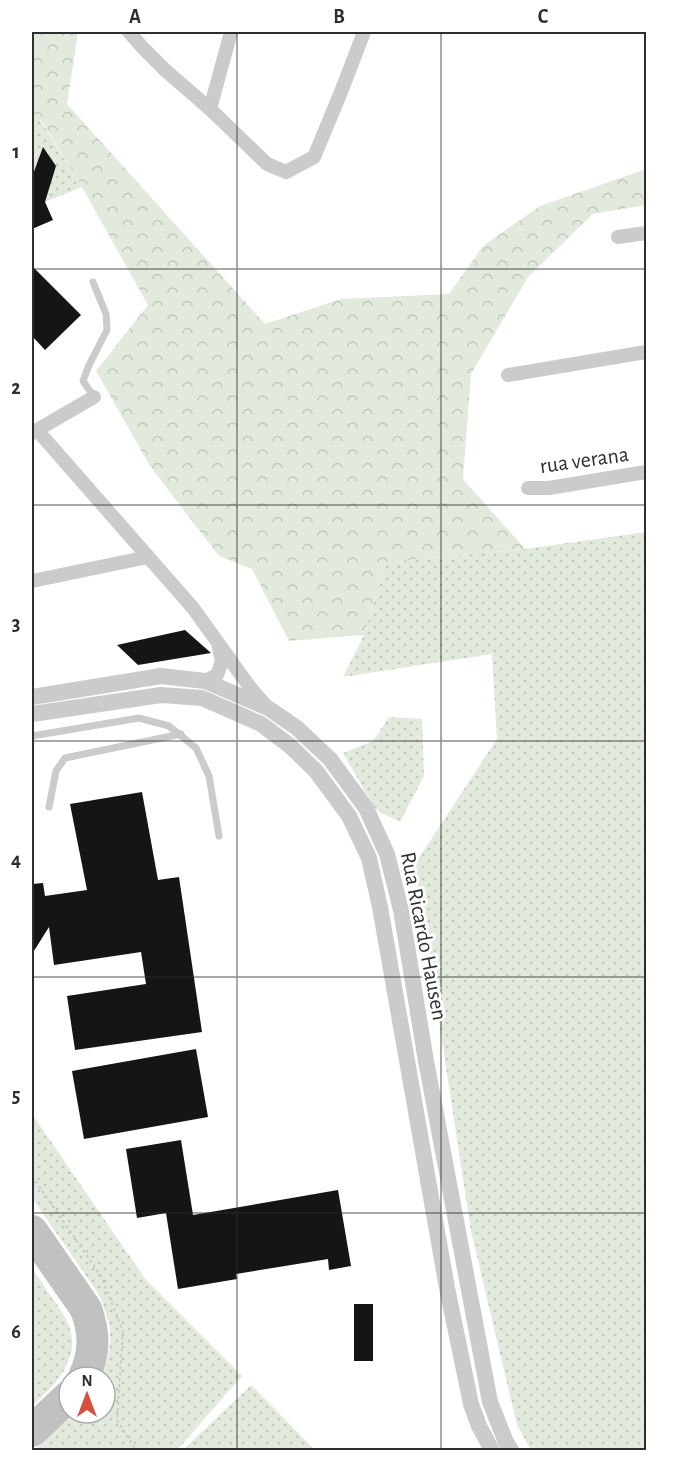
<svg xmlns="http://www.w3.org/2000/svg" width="678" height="1482" font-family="'Alegreya Sans',sans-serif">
<defs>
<pattern id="grass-dots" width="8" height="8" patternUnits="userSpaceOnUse" patternTransform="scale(1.5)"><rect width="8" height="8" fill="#e1eadc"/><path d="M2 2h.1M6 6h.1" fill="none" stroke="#c1c9bd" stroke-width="1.8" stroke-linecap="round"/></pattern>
<pattern id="forest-crowns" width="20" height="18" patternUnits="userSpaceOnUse" patternTransform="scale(1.5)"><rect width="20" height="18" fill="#e1eadc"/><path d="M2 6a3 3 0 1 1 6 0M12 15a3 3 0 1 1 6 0" fill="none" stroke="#c1c9bd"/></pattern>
</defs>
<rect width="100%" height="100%" fill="#fff"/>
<g fill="url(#grass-dots)">
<polygon points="40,120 82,187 45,202 56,166 43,148 32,177 32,123"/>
<polygon points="646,532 646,1450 531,1450 517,1425 471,1231 415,864 497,739 492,654 343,677 364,635 386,562 525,549"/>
<polygon points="389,717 422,719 424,776 400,822 376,810 343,753 373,741"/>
<polygon points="32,1114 146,1280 242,1376 178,1449 179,1450 35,1450 73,1413 105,1413 105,1377 102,1377 107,1361 110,1343 110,1328 102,1301 96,1290 32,1198"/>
<path d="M32,1268c6,9 12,18 18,27 19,26 32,45 13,77 -8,13 -21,24 -31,34z"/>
<polygon points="251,1385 315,1450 187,1450 185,1448"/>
</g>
<polygon fill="url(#forest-crowns)" points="32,32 78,32 67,104 265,324 341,299 449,294 483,246 540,206 646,169 646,205 593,214 528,277 471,374 463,479 525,549 386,562 364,635 289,641 252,569 219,556 150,466 96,371 148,305 82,187 41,120 32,123"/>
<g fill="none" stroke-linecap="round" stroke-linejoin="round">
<g stroke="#c1c1c1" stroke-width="32">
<path d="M32,1231l54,78c9,25 9,44 -2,68"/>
<polyline points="32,1431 69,1396"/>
</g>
</g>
<g fill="#151515">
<polygon points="43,147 56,166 45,202 53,220 32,229 32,177"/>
<polygon points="32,266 81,315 45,350 32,336"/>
<polygon points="185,630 211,653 138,665 117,645"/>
<polygon points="142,792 158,880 179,877 202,1032 75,1050 67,996 146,984 141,952 54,965 49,927 32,954 32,884 43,883 45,896 87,890 70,804"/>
<polygon points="196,1049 208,1117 84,1139 72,1071"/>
<polygon points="181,1140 193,1215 338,1190 351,1266 329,1270 328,1259 236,1274 237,1279 178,1289 166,1213 137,1218 126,1149"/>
<rect x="354" y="1304" width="19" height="57"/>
</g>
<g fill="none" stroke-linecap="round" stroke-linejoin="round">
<polyline stroke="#cbcbcb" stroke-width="2" stroke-dasharray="3 3" stroke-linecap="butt" points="32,1176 101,1276 123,1331 117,1420 136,1450"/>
<g stroke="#cbcbcb" stroke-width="7">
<polyline points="93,282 106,314 107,330 89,365 83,381 94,397"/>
<polyline points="32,736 139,718 169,726 196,748 209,776 219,836"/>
<polyline points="49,807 56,771 65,758 181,734"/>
</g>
<g stroke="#cbcbcb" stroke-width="14">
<polyline points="129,32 143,48 165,70 210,109 267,164 286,172 314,157 341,92 364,32"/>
<polyline points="210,109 231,32"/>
<polyline points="618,237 646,233"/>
<polyline points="508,375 646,352"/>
<polyline points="37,430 193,608 249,686 267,707"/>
<polyline points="32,433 94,397"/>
<polyline points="528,488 549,488 646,472"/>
<polyline points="32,581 148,557"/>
<polyline points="205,681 217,675 222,661 219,648"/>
</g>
<g stroke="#cbcbcb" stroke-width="16">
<polyline points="32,697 161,676 205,681 268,708 297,728 330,759 366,808 387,854 401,910 426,1061 490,1402 506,1442 511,1450"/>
<polyline points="32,714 161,695 202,698 261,724 289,745 316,771 349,816 369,858 380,907 447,1288 471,1404 479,1426 492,1450"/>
</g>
</g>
<path fill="none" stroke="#2e2e2e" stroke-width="1.5" stroke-opacity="0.55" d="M237,32v1418M441,32v1418M32,269h614M32,505h614M32,741h614M32,977h614M32,1213h614"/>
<g text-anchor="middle" stroke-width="6" stroke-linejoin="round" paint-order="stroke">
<g font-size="22" fill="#2e2e2e" stroke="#fff">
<text transform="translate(584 459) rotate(-8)" y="8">rua verana</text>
<text transform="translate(425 936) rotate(79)" y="8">Rua Ricardo Hausen</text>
</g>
</g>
<rect width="678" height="1482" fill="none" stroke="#ffffff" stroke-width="66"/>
<g transform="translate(87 1395)"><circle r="28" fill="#ffffff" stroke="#ababab" stroke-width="1.5"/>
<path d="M0-4.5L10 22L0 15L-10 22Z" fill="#d74f3d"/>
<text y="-9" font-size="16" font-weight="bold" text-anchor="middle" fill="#2e2e2e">N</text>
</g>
<rect x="33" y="33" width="612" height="1416" fill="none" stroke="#2e2e2e" stroke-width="2"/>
<g font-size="20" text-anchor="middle" font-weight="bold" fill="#2e2e2e">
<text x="135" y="23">A</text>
<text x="339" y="23">B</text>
<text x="543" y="23">C</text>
<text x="16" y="158">1</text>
<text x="16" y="394">2</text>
<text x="16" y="630">3</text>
<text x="16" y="866">4</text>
<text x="16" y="1102">5</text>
<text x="16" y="1338">6</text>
</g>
</svg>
